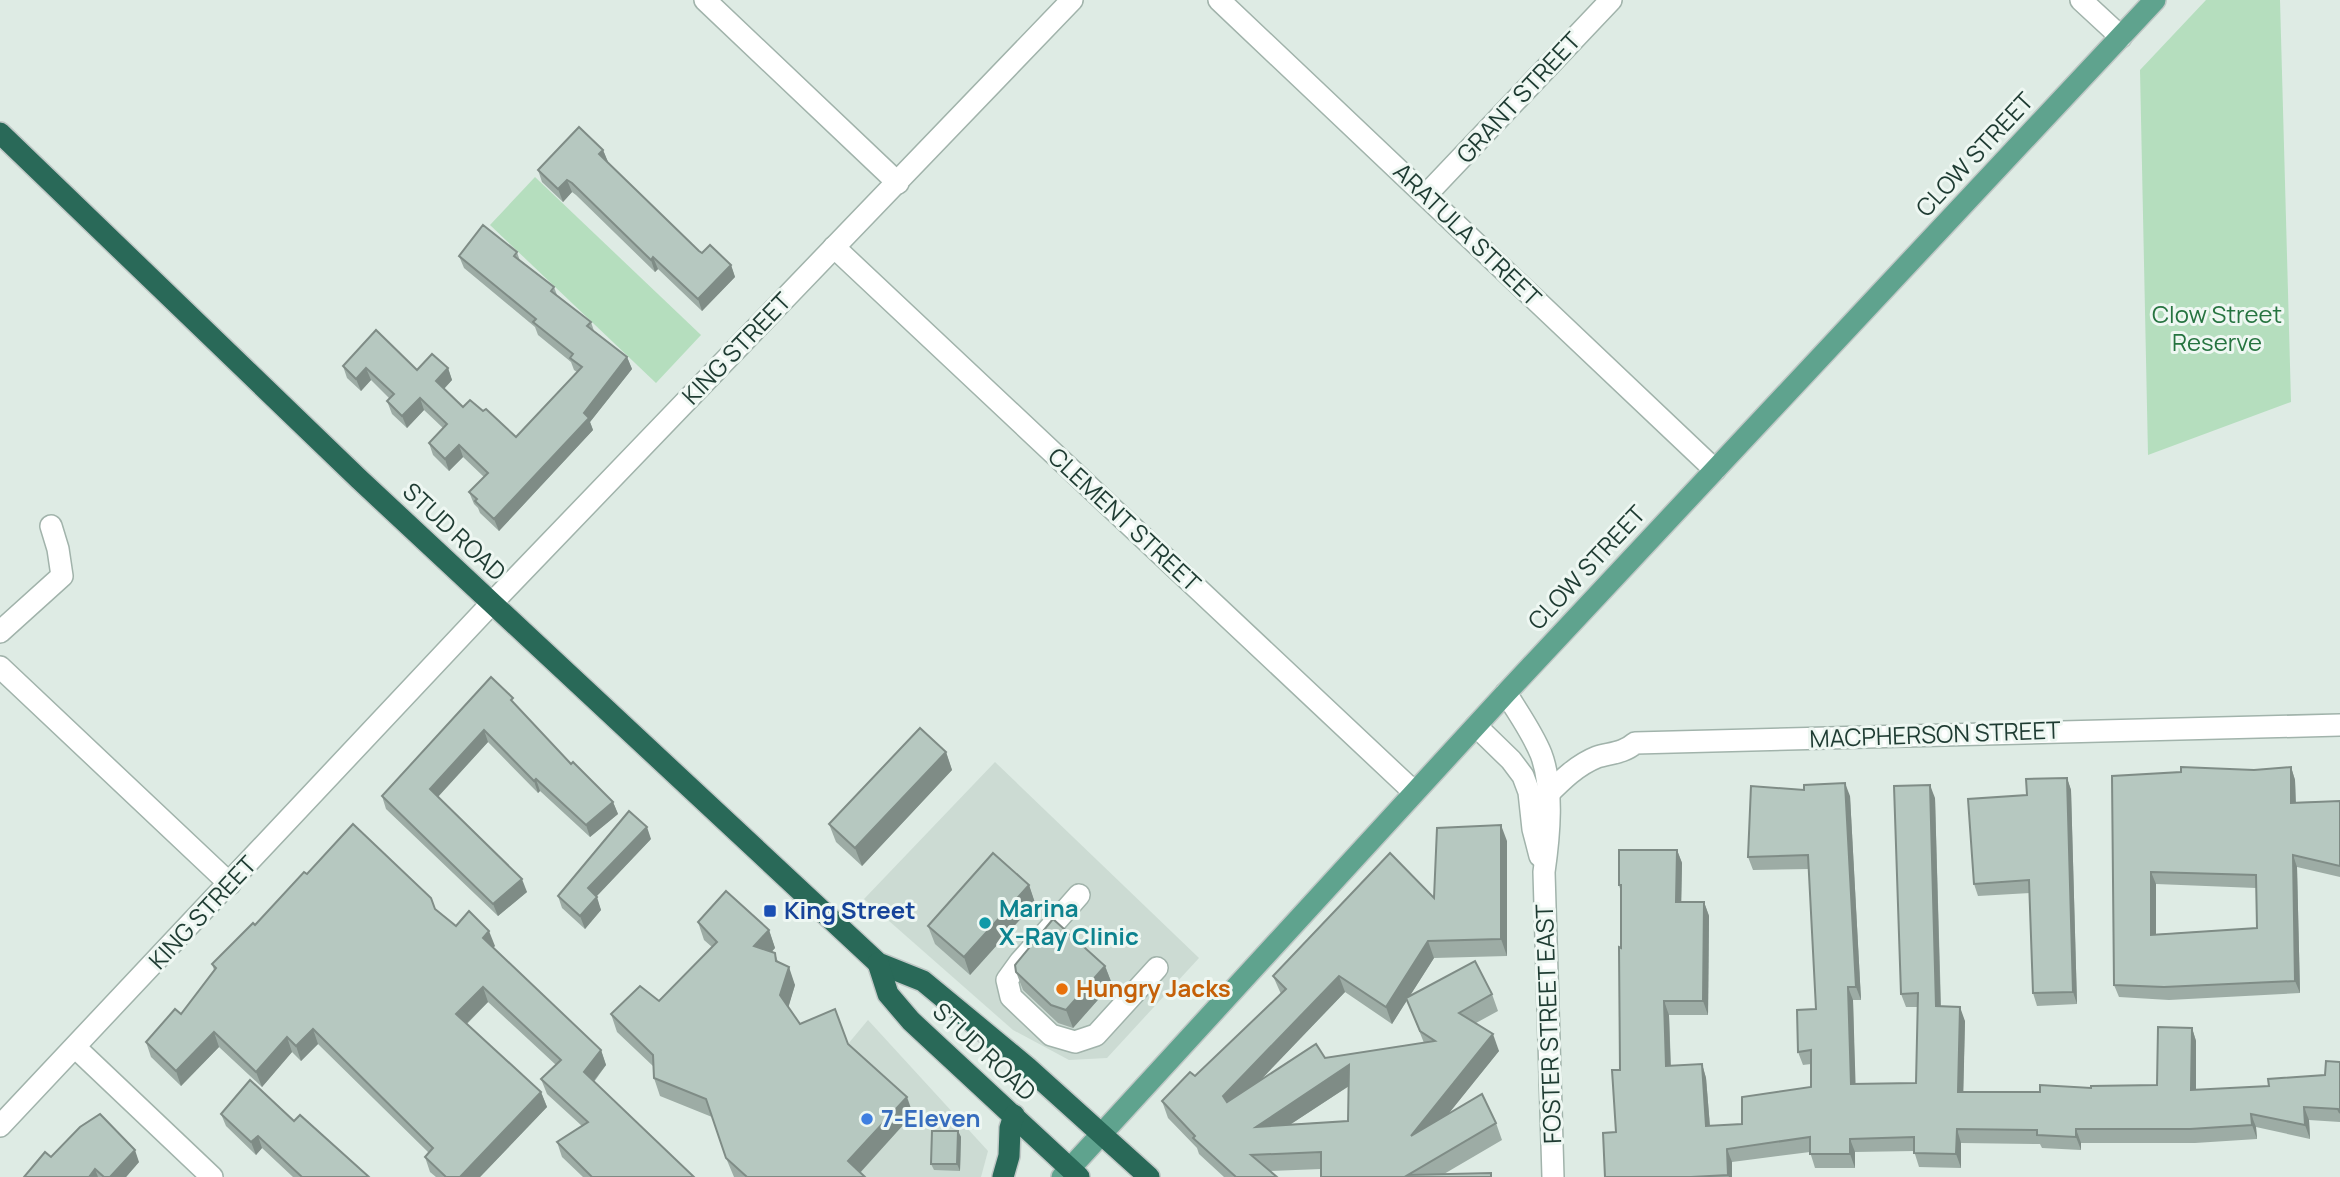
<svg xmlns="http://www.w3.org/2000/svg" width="2340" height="1177" font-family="Manrope,sans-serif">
<rect width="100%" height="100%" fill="#deebe4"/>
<g fill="#ccdbd3">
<polygon points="995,762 1199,958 1107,1058 1069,1060 1013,1030 864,899"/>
<polygon points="868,1020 988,1151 981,1177 859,1177 793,1110"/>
</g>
<g fill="#b5debe">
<polygon points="2206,0 2280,0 2291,402 2148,455 2140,70"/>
<polygon points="535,177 701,335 656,383 490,225"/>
</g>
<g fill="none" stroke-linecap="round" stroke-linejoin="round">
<defs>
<g id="minor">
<polyline points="705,0 898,183"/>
<polyline points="1219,0 1715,470"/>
<polyline points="2081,0 2121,37"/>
<polyline points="1426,195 1611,0"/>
<polyline points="834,247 1414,792"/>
<polyline points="0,632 62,576 58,549 51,526"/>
<polyline points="0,667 230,884"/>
<path d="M1506,693c12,20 26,39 35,61 13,34 8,83 3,118l9,305"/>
<polyline points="1476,726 1511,760 1523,776 1529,792 1533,829 1540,856"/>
<path d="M1547,795c15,-15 30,-30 50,-38 13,-4 27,-4 38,-14l705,-18"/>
<polyline points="1079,895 1020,962 1007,980 1011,997 1051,1035 1075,1042 1096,1035 1157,968"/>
<polyline points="76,1048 212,1177"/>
<polyline points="0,1126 492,603 1072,0"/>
</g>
<polyline id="major" points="1062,1177 1506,693 2155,0"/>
<g id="highway">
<polyline points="0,133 359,479 878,963 923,981 1027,1067 1149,1177"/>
<polyline points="878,963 888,994 911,1021 1079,1177"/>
<polyline points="1003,1177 1009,1156 1010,1128 1014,1115"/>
</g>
</defs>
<use href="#minor" stroke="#a1b3ab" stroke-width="24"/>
<use href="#major" stroke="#c0c8c6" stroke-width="24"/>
<use href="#highway" stroke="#c0c8c6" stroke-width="24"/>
<use href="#minor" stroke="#fff" stroke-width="21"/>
<use href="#major" stroke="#5fa38e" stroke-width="21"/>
<use href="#highway" stroke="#296958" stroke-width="21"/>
</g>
<g fill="#9daca5" fill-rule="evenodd">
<polygon points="603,150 608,162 699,251 731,265 735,277 702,311 658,269 655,272 576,195 572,192 563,202 542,182 538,170"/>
<polygon points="517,252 520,261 554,287 557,295 591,322 594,331 627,357 632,369 590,422 593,430 499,531 480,513 478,508 474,504 469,492 484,477 463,457 449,471 433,455 429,443 443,428 424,410 407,428 392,414 387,401 390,399 371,380 361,391 347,378 343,366 417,370 448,368 452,380 444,389 463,407 483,411 516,437 577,372 574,370 571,362 538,335 535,327 464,268 459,256"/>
<polygon points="516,706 571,764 613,802 618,814 590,837 540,791 538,793 488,742 438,797 527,892 498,916 386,809 382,796"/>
<polygon points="946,752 952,770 862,866 836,842 829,824"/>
<path d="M2291,767l4,13 1,22 44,-1v76l-43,-10 3,126 -131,7 -50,-3 -5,-12 67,-213 73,-2zM2156,884l100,4 1,40 -101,6z"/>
<polygon points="2067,778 2071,790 2077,1004 2037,1006 2033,993 2030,893 1978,896 1974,884"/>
<polygon points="1850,796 1861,1000 1853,1000 1855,1084 1916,1083 1918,1007 1906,1007 1901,994 1935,798 1941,1006 1965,1021 1963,1092 2040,1092 2157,1085 2192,1028 2196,1041 2196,1090 2269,1086 2325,1075 2340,1062 2340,1122 2309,1120 2310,1139 2256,1127 2257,1139 2195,1143 2081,1143 2081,1150 2042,1148 2040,1144 1961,1143 1961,1168 1919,1167 1914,1151 1855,1152 1855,1168 1815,1168 1810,1152 1732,1162 1732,1177 1605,1177 1616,1132 1620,1070 1621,892 1619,885 1677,850 1682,863 1681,902 1704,902 1709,916 1708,1015 1669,1015 1671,1066 1702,1064 1706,1078 1710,1126 1742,1124 1811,1087 1811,1064 1803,1065 1798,1052 1816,1009 1809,869 1753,870 1748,857"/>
<polygon points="651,839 596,897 601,910 585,929 562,908 558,896"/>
<path d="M1507,841v115l-73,2 -25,39 83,-3 6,17 -22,12 23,28 -51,63 48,9 6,17 -58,34 47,-1 1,4h-171v-8l-51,2 7,6h-53l-25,-23 -2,-6 -29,-30 -6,-17 33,-25 86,-82 -8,-18 161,-78zM1345,992l47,32 15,-24 17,43 -99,15 -64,21zM1349,1086l-1,35 -57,3z"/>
<polygon points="307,874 456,926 495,946 493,947 601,1050 606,1065 594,1082 694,1177 583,1177 562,1157 557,1142 582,1126 547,1094 541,1079 556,1065 488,1002 467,1024 541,1092 547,1107 480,1177 436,1177 430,1172 425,1157 429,1153 318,1044 301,1061 292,1052 262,1087 219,1047 181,1086 151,1057 146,1042 181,1014 214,970 212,964 255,925"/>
<polygon points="1029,885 1035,903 970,975 935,944 928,926"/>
<polygon points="698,922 769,930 775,948 771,952 775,953 778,962 795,985 788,1007 800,1024 848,1044 913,1114 860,1173 865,1177 734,1177 726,1158 712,1117 660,1096 654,1078 654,1067 617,1032 611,1014 659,1001 712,947 704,940"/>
<polygon points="1105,966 1112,984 1073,1028 1058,1023 1023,990 1016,972"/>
<polygon points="221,1114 294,1121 369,1177 293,1177 262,1148 256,1155 226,1126"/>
<polygon points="958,1131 961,1137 960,1171 934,1170 931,1164"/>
<polygon points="51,1157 139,1162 126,1177 24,1177"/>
</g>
<g fill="#7f8c86">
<polygon points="603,150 608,162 599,154"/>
<polygon points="567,180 572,192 563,202 558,189"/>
<polygon points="653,257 658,269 655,272 651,260"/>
<polygon points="731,265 735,277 702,311 698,299"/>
<polygon points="627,357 632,369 590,422 593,430 499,531 494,519 584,413"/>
<polygon points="366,368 371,380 361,391 356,379"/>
<polygon points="448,368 452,380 440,393 436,381"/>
<polygon points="420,398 424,410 407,428 402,416"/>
<polygon points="459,445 463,457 449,471 445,459"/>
<polygon points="484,730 488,742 434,801 430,789"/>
<polygon points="946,752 952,770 862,866 855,848"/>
<polygon points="2291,767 2295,780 2296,815 2291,803"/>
<polygon points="2067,778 2071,790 2077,1004 2073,992"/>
<polygon points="536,779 540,791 538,793 534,781"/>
<polygon points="1845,783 1850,796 1861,1000 1856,987"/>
<polygon points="1930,785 1935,798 1941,1020 1936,1006"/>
<polygon points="613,802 618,814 590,837 586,825"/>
<polygon points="1501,825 1507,841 1507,956 1501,939"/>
<polygon points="647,827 651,839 593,900 588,888"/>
<polygon points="1677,850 1682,863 1681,916 1676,902"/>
<polygon points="2293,855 2297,867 2300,993 2295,981"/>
<polygon points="2151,872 2156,884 2156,947 2151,935"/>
<polygon points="522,879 527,892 498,916 493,904"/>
<polygon points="1029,885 1035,903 970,975 964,957"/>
<polygon points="597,897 601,910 585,929 580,916"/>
<polygon points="1704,902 1709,916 1708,1015 1703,1001"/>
<polygon points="769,930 775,948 761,964 754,946"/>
<polygon points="489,931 495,946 488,953 483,938"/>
<polygon points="1428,941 1434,958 1392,1024 1386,1007"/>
<polygon points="1105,966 1112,984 1073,1028 1066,1010"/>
<polygon points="789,967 795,985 787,1012 780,995"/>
<polygon points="1339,976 1345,992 1229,1113 1223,1096"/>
<polygon points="483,987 488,1002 461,1029 456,1014"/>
<polygon points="1848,987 1853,1000 1856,1098 1851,1084"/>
<polygon points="1664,1001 1669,1015 1671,1080 1666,1066"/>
<polygon points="1960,1007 1965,1021 1963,1106 1958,1092"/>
<polygon points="2192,1028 2196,1041 2196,1104 2191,1090"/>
<polygon points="313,1029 318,1044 301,1061 296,1046"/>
<polygon points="214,1032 219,1047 181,1086 176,1071"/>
<polygon points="1493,1034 1499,1051 1417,1153 1411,1136"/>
<polygon points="287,1037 292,1052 262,1087 256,1072"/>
<polygon points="601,1050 606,1065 589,1087 584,1072"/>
<polygon points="1702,1064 1706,1078 1711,1140 1706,1126"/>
<polygon points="1349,1065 1355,1082 1262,1143 1256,1127"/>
<polygon points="541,1092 547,1107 480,1177 460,1177"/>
<polygon points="907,1097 913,1114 856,1177 848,1161"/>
<polygon points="2304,1107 2309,1120 2310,1139 2305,1125"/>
<polygon points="2251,1114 2256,1127 2257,1139 2252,1125"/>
<polygon points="1957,1129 1961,1143 1961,1168 1956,1154"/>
<polygon points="2076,1129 2081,1143 2081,1150 2076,1137"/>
<polygon points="958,1131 961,1137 960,1171 957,1164"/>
<polygon points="258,1136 262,1148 256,1155 251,1142"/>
<polygon points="1850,1139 1855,1152 1855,1168 1850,1154"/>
<polygon points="1727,1149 1732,1162 1732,1177 1729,1177 1728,1175"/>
<polygon points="135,1150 139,1162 126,1177 110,1177"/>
<polygon points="95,1169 98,1177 89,1177"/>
</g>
<g fill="#b6c8c0" stroke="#7f8c86" stroke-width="2" fill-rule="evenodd">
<polygon points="579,127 603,150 599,154 699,251 702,253 710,245 731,265 698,299 653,257 651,260 572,183 567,180 558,189 538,170"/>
<polygon points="483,225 517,252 514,256 554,287 551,291 591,322 587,326 627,357 584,413 589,418 494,519 475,501 477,499 469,492 488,473 459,445 445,459 429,443 447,424 420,398 402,416 387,401 394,394 366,368 356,379 343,366 376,330 417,370 432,354 448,368 436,381 463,407 470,400 483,411 486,409 516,437 582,367 570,358 573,354 533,322 536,319 459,256"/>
<polygon points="491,677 513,698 511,700 571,764 573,762 613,802 586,825 536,779 534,781 484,730 430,789 522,879 493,904 382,796"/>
<polygon points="920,728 946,752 855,848 829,824"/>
<path d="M2181,767l73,3 37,-3v36l49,-2v65l-47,-11 2,126 -131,6 -50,-2 -2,-209 69,-4zM2151,872l105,3 1,53 -106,7z"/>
<polygon points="2067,778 2073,992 2033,993 2029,880 1974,884 1968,799 2027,795 2026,779"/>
<polygon points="1845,783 1856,987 1848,987 1851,1084 1916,1083 1918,993 1901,994 1894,786 1930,785 1936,1006 1960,1007 1958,1092 2040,1092 2040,1085 2091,1088 2091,1086 2157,1085 2158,1027 2192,1028 2191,1090 2269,1086 2268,1079 2325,1075 2326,1061 2340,1062 2340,1113 2338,1109 2304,1107 2305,1125 2251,1114 2252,1125 2190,1129 2076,1129 2076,1137 2037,1135 2037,1130 1957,1129 1956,1154 1914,1153 1914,1137 1850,1139 1850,1154 1810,1154 1810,1137 1727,1149 1728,1175 1691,1177 1605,1177 1603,1133 1616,1132 1612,1070 1620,1070 1619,947 1621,948 1621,885 1619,885 1619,850 1677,850 1676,902 1704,902 1703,1001 1664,1001 1666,1066 1702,1064 1706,1126 1742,1124 1742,1097 1811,1087 1811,1050 1798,1052 1797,1010 1816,1009 1808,855 1748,857 1751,786 1804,790 1804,785"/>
<polygon points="629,811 647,827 588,888 597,897 580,916 558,896"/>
<polygon points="353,824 431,898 435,909 456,926 469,911 489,931 483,938 601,1050 584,1072 694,1177 592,1177 557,1142 588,1122 541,1079 561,1060 483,987 456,1014 541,1092 460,1177 446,1177 425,1157 433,1148 313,1029 296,1046 287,1037 256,1072 214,1032 176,1071 146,1042 175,1009 181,1014 216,968 212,964 253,923 255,925 304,872 307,874"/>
<path d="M1501,825v114l-73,2 -42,66 -47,-31 -116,120 4,6 89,-58 9,14 110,-17 -15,-10 -14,-33 69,-37 17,33 -33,19 34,21 -82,102 71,-42 14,29 -88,52 83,-2v4h-170v-25l-70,3 26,22h-41l-43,-39 2,-2 -33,-35 28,-29 5,4 91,-87 -13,-13 117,-123 44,45 3,-70zM1349,1065l-1,56 -92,6z"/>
<polygon points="993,853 1029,885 964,957 928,926"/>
<polygon points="726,891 769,930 754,946 775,953 776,961 789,967 780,995 800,1024 835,1009 848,1044 907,1097 848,1161 865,1177 747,1177 726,1158 706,1099 654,1078 653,1055 611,1014 640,986 659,1001 717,942 698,922"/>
<polygon points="1053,919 1105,966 1066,1010 1051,1005 1016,972 1015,965"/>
<polygon points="250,1080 294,1121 300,1115 369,1177 302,1177 258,1136 251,1142 221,1114"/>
<polygon points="100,1114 135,1150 110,1177 104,1177 95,1169 89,1177 24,1177 45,1152 51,1157 80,1127"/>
<polygon points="932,1131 958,1131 957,1164 931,1164"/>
</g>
<rect fill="#1a4fb4" stroke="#eef7f2" stroke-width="2.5" x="763" y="904" width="14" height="14" rx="3.5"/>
<circle fill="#0f9aa8" stroke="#eef7f2" stroke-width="2.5" cx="985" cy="923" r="7"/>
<circle fill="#e8710a" stroke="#eef7f2" stroke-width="2.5" cx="1062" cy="989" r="7"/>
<circle fill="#3f7fe0" stroke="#eef7f2" stroke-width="2.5" cx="867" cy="1119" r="7"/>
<g text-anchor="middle" stroke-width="6" stroke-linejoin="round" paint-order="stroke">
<g font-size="24" fill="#1e3b32" stroke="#eef7f2">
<text transform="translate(1519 98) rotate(-47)" y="8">GRANT STREET</text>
<text transform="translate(1975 155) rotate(-47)" y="8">CLOW STREET</text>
<text transform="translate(1467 235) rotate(44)" y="8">ARATULA STREET</text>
<text transform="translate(737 349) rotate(-46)" y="8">KING STREET</text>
<text transform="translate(1124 520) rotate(43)" y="8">CLEMENT STREET</text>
<text transform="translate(454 532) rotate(43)" y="8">STUD ROAD</text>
<text transform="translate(1587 568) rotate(-47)" y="8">CLOW STREET</text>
<text transform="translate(1935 735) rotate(-2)" y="8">MACPHERSON STREET</text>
<text transform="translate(203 913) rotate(-47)" y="8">KING STREET</text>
<text transform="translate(1549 1024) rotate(-92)" y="8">FOSTER STREET EAST</text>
<text transform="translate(984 1052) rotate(43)" y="8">STUD ROAD</text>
</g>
<g font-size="24" fill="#267440" stroke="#eef7f2">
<text x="2217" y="323">Clow Street<tspan x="2217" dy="28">Reserve</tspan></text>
</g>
<g font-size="24" font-weight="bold" fill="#0d838f" stroke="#eef7f2" text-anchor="start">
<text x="999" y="917">Marina<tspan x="999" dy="28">X-Ray Clinic</tspan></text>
</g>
<g font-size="24" font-weight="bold" fill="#164399" stroke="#eef7f2" text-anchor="start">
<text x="784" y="919">King Street</text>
</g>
<g font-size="24" font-weight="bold" fill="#c56008" stroke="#eef7f2" text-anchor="start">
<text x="1076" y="997">Hungry Jacks</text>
</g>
<g font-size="24" font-weight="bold" fill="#366cbe" stroke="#eef7f2" text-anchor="start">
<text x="881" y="1127">7-Eleven</text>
</g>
</g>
</svg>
